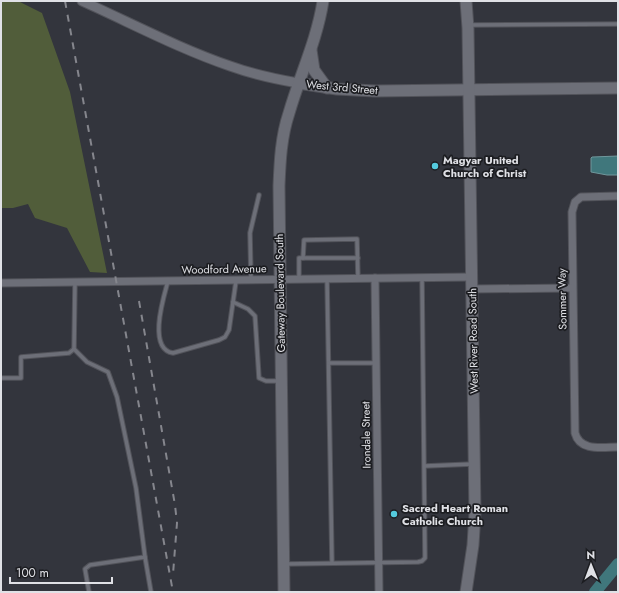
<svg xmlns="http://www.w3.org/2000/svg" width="619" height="593" font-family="Jost,sans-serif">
<rect width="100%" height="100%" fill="#33353d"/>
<polygon fill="#515d3a" points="1,1 18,1 42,13 70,92 107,273 90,272 67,228 35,218 28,204 13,208 1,208"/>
<polygon fill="#40777c" stroke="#70979c" points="618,156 618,175 607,175 591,172 591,158 592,157"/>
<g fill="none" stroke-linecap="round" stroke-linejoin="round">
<polyline stroke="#40777c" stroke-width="12" points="595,592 618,564"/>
<defs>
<g id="service">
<polyline points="469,25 618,24"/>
<polyline points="303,258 358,258"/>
<polyline points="327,278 332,563"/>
<polyline points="251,279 250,233 259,195"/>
<polyline points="299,279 299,258 303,258 304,240 357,239 358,278"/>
<path d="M168,281c-4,15 -21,68 5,72l46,-13 6,-3 4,-7 7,-49"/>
<polyline points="75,282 74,349 87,362 108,372 117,397 136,488 145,557 90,565 85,569 89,592"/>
<polyline points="233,302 248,309 255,316 259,378 266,381 279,381"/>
<polyline points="329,363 376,363"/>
<polyline points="1,378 21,378 21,357 69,353 74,349"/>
<polyline points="425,466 473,464"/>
<polyline points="145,557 151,592"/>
<polyline points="285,564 418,562 422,561 425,558 422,277"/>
</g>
<g id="minor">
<path d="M618,196l-37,1 -6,5 -3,10 3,221c5,19 28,14 43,14"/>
<polyline points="375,278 379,592"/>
<polyline points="1,283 472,277"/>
<polyline points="472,289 572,288"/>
</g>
<path id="tertiary" d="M82,1c49,22 98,48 148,65 22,8 45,13 68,17"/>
<g id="secondary">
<polyline points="311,50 314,70 327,88"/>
<polyline points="298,83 337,89 375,91 618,88"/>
<path d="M284,592l-5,-406c1,-25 2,-49 10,-73 11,-38 28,-73 34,-112"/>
<polyline points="466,592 473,545 475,513 468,28 466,1"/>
</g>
</defs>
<use href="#service" stroke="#52535a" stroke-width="5.5"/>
<use href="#minor" stroke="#52535a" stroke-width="9"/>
<use href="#tertiary" stroke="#52535a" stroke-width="11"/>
<use href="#secondary" stroke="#52535a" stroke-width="13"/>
<use href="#service" stroke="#6d6f78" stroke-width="3.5"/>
<use href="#minor" stroke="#6d6f78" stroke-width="7"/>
<use href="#tertiary" stroke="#6d6f78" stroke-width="9"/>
<use href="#secondary" stroke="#6d6f78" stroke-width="11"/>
<g stroke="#85868d" stroke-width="2" stroke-dasharray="7 7" stroke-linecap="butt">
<polyline points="65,1 173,592"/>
<polyline points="139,301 175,505 177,523 173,574"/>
</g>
</g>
<g fill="#54cadd" stroke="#1c1d21" stroke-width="1.5">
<circle cx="435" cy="166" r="4"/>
<circle cx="394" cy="514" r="4"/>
</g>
<g text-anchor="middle" stroke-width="3.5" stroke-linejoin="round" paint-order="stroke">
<g font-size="11" fill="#e0e1e6" stroke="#1c1d21">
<text transform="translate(342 87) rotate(5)" y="4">West 3rd Street</text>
<text transform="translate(224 269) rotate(-1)" y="4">Woodford Avenue</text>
<text transform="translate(280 293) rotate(-91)" y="4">Gateway Boulevard South</text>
<text transform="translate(562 299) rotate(-91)" y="4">Sommer Way</text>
<text transform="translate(473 341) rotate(-91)" y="4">West River Road South</text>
<text transform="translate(366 435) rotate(-91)" y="4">Irondale Street</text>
</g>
<g font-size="11" font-weight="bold" fill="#e0e1e6" stroke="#1c1d21" text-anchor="start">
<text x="443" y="164">Magyar United<tspan x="443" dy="13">Church of Christ</tspan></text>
<text x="402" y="512">Sacred Heart Roman<tspan x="402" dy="13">Catholic Church</tspan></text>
</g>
</g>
<rect width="619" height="593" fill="none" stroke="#e0e1e6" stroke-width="4"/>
<g transform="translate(591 565) rotate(359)" stroke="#1c1d21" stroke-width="3" paint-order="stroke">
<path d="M0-3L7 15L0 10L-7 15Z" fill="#e0e1e6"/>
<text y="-6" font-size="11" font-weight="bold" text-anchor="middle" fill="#e0e1e6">N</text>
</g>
<path d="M10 577v6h102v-6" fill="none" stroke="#e0e1e6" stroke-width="2"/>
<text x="16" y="577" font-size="12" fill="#e0e1e6" stroke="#1c1d21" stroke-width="3" paint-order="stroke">100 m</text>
</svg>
